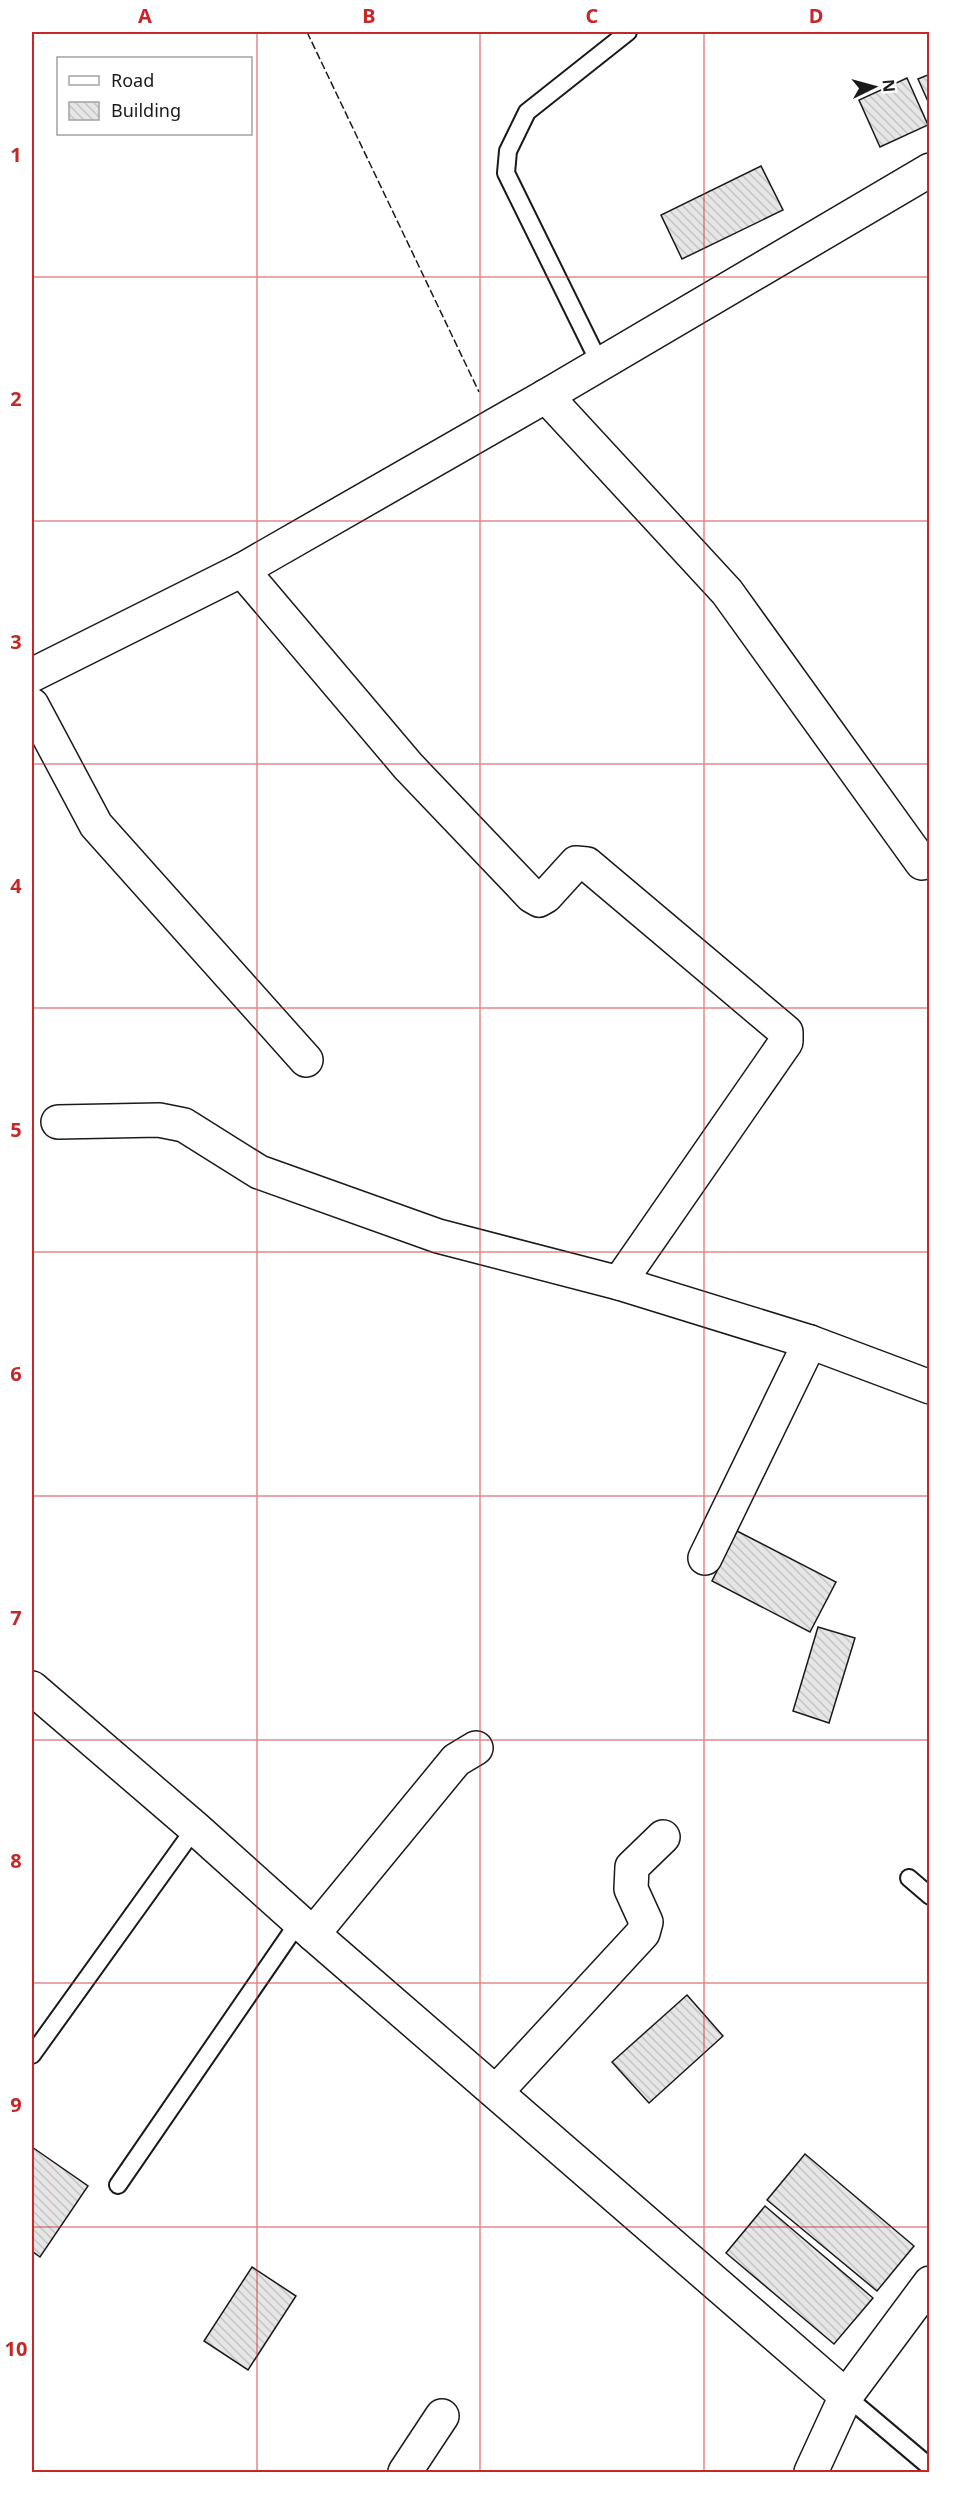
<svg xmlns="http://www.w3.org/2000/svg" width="961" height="2504" font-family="'Noto Sans',sans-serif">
<defs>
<pattern id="building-back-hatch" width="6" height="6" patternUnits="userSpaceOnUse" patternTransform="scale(1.5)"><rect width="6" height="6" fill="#e6e6e6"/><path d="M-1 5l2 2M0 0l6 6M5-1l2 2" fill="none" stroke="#c5c5c5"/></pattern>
</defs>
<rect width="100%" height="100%" fill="#fff"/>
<g fill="url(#building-back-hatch)" stroke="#1a1a1a" stroke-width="1.5">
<polygon points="930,74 930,106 918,79"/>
<polygon points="907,78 928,125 880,147 859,100"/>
<polygon points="761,166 783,210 682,259 661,215"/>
<polygon points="737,1531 836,1582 810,1632 712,1581"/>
<polygon points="818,1627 855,1638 829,1723 793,1711"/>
<polygon points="687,1995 723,2036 649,2103 612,2062"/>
<polygon points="32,2147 88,2186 40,2257 32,2251"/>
<polygon points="805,2154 914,2246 877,2291 767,2200"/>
<polygon points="765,2206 873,2298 834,2344 726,2253"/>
<polygon points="252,2267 296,2296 248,2370 204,2341"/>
</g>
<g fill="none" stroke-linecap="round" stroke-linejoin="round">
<defs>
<g id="service">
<polyline points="600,364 506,173 508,151 527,112 628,32"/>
<polyline points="909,1878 930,1896"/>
<polyline points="32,2055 195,1828"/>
<polyline points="118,2185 300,1920"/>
<polyline points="846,2396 930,2467"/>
</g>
<g id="minor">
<polyline points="546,396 727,592 922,863"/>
<polyline points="242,570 408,766 532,896 539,900 546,896 576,863 587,864 786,1032 786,1042 619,1283"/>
<polyline points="32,705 96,825 306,1060"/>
<polyline points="58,1122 159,1120 184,1125 259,1172 438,1236 619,1283 810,1342 930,1387"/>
<polyline points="705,1558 810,1342"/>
<polyline points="32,1688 195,1828 313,1934 846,2396"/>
<polyline points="313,1934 456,1760 476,1748"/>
<polyline points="496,2092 643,1933 646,1922 631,1889 632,1867 663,1837"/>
<polyline points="405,2472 442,2416"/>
</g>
<g id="tertiary">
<polyline points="32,675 242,570 546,396 930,170"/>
<polyline points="811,2472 846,2396 930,2283"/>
</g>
</defs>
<use href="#service" stroke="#1a1a1a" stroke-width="20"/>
<use href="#minor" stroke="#1a1a1a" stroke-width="36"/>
<use href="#tertiary" stroke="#1a1a1a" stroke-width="36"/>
<use href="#service" stroke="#fff" stroke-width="16"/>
<use href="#minor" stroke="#fff" stroke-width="33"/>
<use href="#tertiary" stroke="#fff" stroke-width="33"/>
<polyline stroke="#1a1a1a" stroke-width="1.5" stroke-dasharray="8 3" stroke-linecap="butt" points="307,32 479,392"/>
</g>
<path fill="none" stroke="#c62828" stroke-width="1.5" stroke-opacity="0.55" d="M257,32v2440M480,32v2440M704,32v2440M32,277h898M32,521h898M32,764h898M32,1008h898M32,1252h898M32,1496h898M32,1740h898M32,1983h898M32,2227h898"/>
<rect width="961" height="2504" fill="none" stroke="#ffffff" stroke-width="66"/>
<rect x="57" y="57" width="195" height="78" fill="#ffffff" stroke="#a3a3a3" stroke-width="1.5"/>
<rect x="69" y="76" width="30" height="9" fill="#ffffff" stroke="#a3a3a3" stroke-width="1.5"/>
<text x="111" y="87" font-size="18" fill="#1a1a1a">Road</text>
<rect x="69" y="102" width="30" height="18" fill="url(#building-back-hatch)" stroke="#a3a3a3" stroke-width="1.5"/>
<text x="111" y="117" font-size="18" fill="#1a1a1a">Building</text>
<g transform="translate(874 87) rotate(85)" stroke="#ffffff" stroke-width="4.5" paint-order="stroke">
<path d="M0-4.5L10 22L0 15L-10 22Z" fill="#1a1a1a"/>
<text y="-9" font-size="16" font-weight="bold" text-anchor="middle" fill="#1a1a1a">N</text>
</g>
<rect x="33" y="33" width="895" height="2438" fill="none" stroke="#c62828" stroke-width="2"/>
<g font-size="20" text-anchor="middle" font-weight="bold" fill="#c62828">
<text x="145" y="23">A</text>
<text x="369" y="23">B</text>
<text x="592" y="23">C</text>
<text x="816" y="23">D</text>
<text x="16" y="162">1</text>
<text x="16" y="406">2</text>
<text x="16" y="649">3</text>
<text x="16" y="893">4</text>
<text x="16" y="1137">5</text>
<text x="16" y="1381">6</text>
<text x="16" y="1625">7</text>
<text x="16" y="1868">8</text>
<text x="16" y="2112">9</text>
<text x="16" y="2356">10</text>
</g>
</svg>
